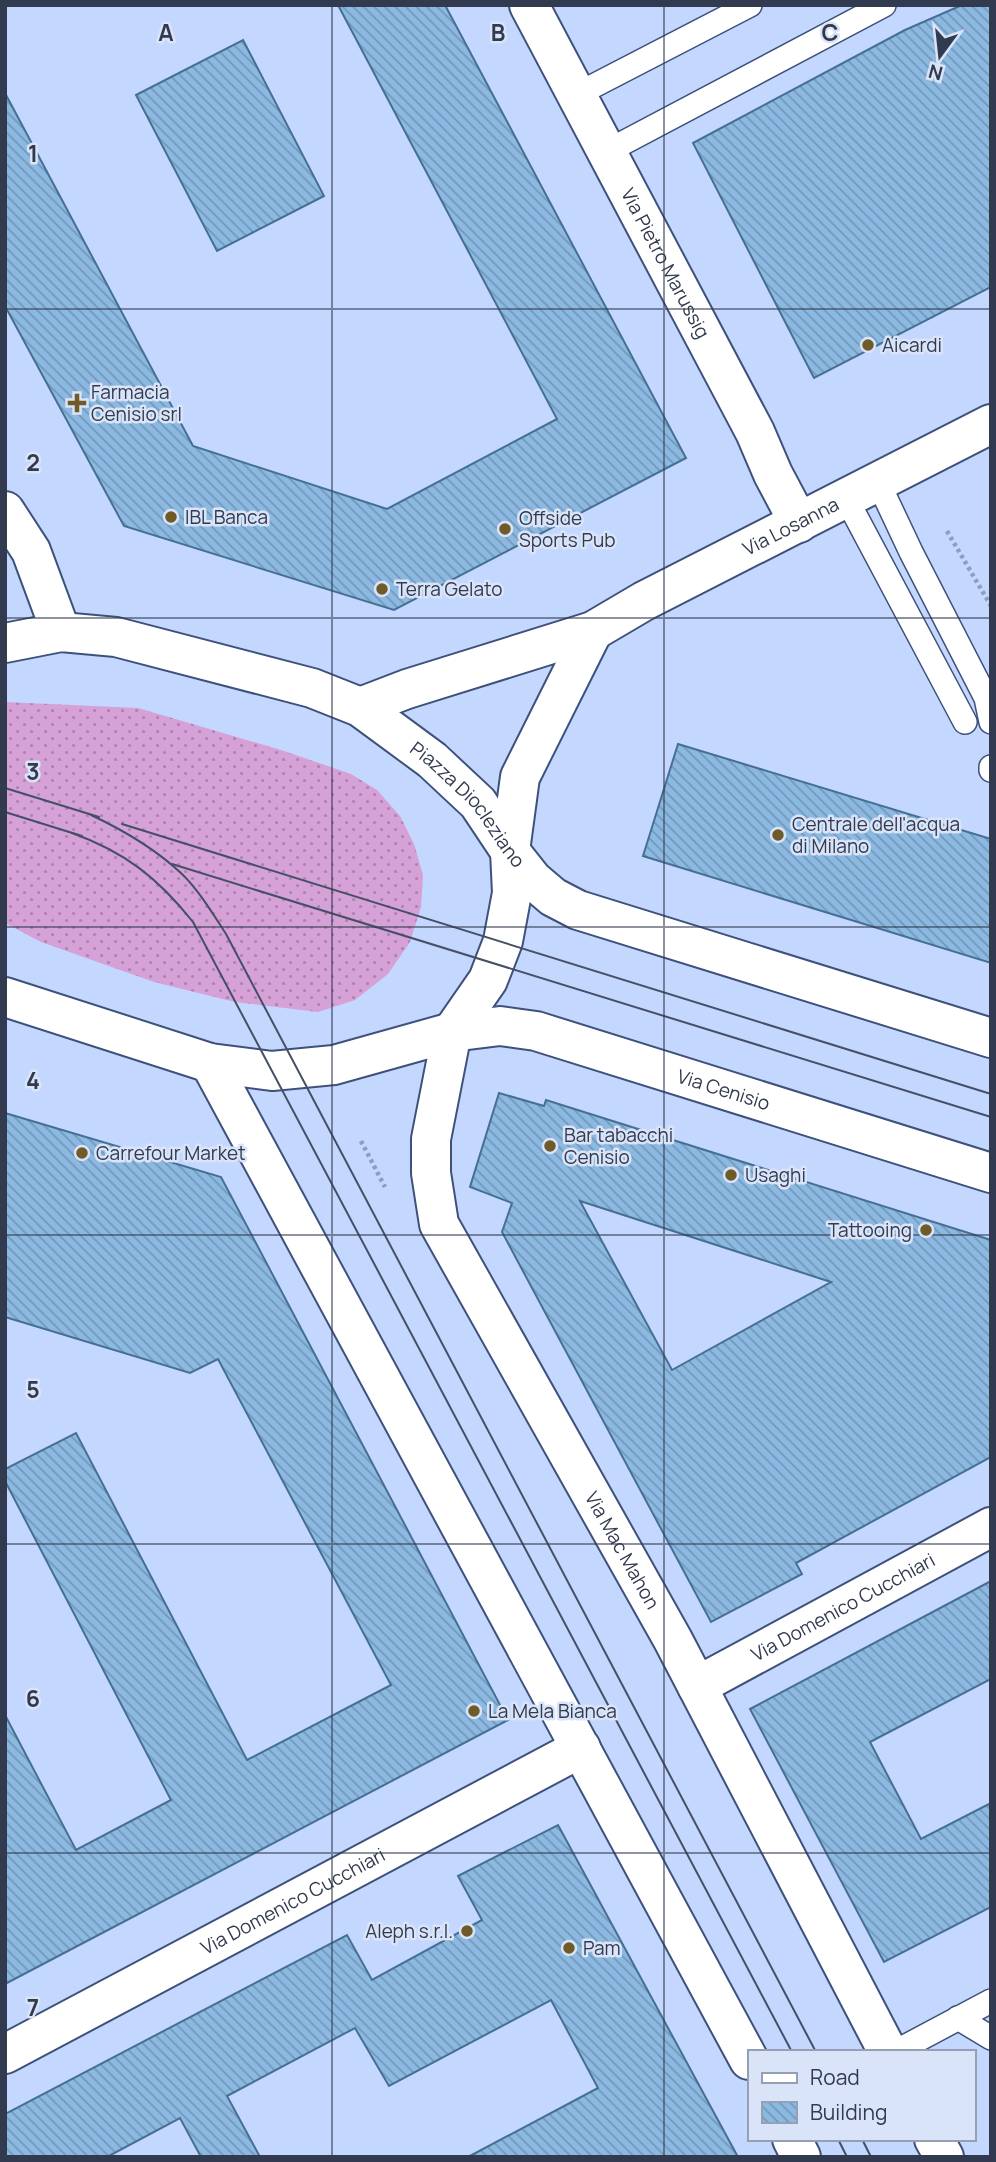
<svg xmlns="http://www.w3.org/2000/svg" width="996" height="2162" font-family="Manrope,sans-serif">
<defs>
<pattern id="grass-dots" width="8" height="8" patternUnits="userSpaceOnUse" patternTransform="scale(1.75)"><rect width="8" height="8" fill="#d5a1d6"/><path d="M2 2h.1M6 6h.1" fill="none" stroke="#ad84b0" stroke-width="1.8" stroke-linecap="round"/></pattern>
<pattern id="building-back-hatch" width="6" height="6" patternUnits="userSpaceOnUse" patternTransform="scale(1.75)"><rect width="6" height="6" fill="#8cb9e1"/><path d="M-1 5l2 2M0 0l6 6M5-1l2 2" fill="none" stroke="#7397b9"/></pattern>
</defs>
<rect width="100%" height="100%" fill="#c4d7ff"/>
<polygon fill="url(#grass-dots)" points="5,702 138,708 281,750 351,774 377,790 400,816 414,844 423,875 421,907 410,942 388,974 355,1000 318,1012 235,1002 154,982 41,942 5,923"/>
<g fill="url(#building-back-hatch)" stroke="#456f93" stroke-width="2" fill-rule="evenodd">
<polygon points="338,5 445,5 686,458 394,610 124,526 5,306 5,93 193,446 387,509 557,419"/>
<polygon points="962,5 991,5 991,287 814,378 693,143 905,30"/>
<polygon points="243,40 324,196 217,251 136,95"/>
<polygon points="678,744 991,839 991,963 643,856"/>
<path d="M499,1093l45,13 2,-6 445,140v217l-195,106 6,11 -91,48 -209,-390 10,-29 -42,-16zM580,1201l251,81 -159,88z"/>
<polygon points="5,1113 221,1177 508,1720 5,1984 5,1715 76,1850 171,1800 5,1481 5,1469 76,1433 247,1760 391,1685 218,1359 190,1373 5,1317"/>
<polygon points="991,1581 991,1679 870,1742 921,1839 991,1803 991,1907 884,1962 750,1709"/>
<polygon points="558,1825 738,2157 468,2157 598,2088 551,2000 389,2086 355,2028 227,2096 260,2157 201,2157 180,2118 107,2157 5,2157 5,2114 347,1935 372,1980 482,1920 458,1876"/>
</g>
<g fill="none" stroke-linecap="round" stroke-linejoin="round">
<defs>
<g id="lane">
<polyline points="576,95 750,5"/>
<polyline points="606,152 884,5"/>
<polyline points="878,482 911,552 986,698 991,722"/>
<polyline points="846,498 965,722"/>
<polyline points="991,770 991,767"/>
<polyline points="958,2018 991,2038"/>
<polyline points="895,2052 991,2001"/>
</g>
<g id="street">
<path id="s1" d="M529,5l226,427 18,42 26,49"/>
<polyline points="5,511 31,551 61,632"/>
<path id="s2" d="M360,707l47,-18 186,-58 51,-30 347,-177"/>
<polyline points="510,851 520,777 593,631"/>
<path id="s3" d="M697,1686l294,-159"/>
<path id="s4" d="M5,2054l576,-306"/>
</g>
<g id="secondary">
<path id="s5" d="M5,643l56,-11 55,5 196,51 48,19 72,53 46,43 32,48 23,29 20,17 25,13 413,128"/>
<path id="s6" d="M510,851l2,42 -9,48 -15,39 -36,52 -21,107v34l8,51 234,416 215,412"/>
<path id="s7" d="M5,997l205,66 62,8 62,-6 118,-33 48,-6 36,5 455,142"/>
<polyline points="210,1063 749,2060"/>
<polyline points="792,2139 801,2157"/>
<polyline points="934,2139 944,2157"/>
</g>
</defs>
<use href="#lane" stroke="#3e517b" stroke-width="26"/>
<use href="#street" stroke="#3e517b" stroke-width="42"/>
<use href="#secondary" stroke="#3e517b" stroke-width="42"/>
<g stroke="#8e9dbe" stroke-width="4.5" stroke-dasharray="3.5 3.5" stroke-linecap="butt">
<polyline points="947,531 991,606"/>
<polyline points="361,1141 385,1187"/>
</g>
<use href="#lane" stroke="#fff" stroke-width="23"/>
<use href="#street" stroke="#fff" stroke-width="38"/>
<use href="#secondary" stroke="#fff" stroke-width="38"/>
<g stroke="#455066" stroke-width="2">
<polyline points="5,788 99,817"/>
<polyline points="5,812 82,836"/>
<path d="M91,815c32,15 66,35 92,60 17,17 30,39 43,59l590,1118"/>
<polyline points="122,824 991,1094"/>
<path d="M72,833c53,19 86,45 121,89l599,1130"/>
<polyline points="172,864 991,1117"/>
<polyline points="838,2139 847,2157"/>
<polyline points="862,2139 871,2157"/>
</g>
</g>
<path fill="none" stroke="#313a4e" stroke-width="2" stroke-opacity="0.55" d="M332,5v2152M664,5v2152M5,309h986M5,618h986M5,927h986M5,1235h986M5,1544h986M5,1853h986"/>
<g fill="#6f5a29" stroke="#dae4f8" stroke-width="2.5">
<circle cx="868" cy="345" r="7"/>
<path d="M73.5 392.5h7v7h7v7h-7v7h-7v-7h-7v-7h7z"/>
<circle cx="171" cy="517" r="7"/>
<circle cx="505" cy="529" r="7"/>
<circle cx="382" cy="589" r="7"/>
<circle cx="778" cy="835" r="7"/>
<circle cx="550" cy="1146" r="7"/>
<circle cx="82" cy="1153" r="7"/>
<circle cx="731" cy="1175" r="7"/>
<circle cx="926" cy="1230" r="7"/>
<circle cx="474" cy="1711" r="7"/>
<circle cx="467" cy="1931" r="7"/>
<circle cx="569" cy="1948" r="7"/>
</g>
<g text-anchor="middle" stroke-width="5" stroke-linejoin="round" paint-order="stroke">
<g font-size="19" fill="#313a4e" stroke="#dae4f8">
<text dy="7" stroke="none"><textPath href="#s1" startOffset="292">Via Pietro Marussig</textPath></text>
<text dy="7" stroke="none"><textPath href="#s2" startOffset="469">Via Losanna</textPath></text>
<text dy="7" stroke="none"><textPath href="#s5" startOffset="513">Piazza Diocleziano</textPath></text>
<text dy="7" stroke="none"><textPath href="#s7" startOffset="744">Via Cenisio</textPath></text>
<text dy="7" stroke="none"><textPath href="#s6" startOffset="765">Via Mac Mahon</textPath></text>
<text dy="7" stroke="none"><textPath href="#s3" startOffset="166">Via Domenico Cucchiari</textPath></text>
<text dy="7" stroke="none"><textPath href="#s4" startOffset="326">Via Domenico Cucchiari</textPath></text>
</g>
<g font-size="19" fill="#313a4e" stroke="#dae4f8" text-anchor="start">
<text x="882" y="352">Aicardi</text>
<text x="91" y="399">Farmacia<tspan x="91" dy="22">Cenisio srl</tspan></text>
<text x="185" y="524">IBL Banca</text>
<text x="519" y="525">Offside<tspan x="519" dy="22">Sports Pub</tspan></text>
<text x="396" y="596">Terra Gelato</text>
<text x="792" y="831">Centrale dell'acqua<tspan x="792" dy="22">di Milano</tspan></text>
<text x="564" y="1142">Bar tabacchi<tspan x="564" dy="22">Cenisio</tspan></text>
<text x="96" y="1160">Carrefour Market</text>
<text x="745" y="1182">Usaghi</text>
<text x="912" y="1237" text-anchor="end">Tattooing</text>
<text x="488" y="1718">La Mela Bianca</text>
<text x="453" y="1938" text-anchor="end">Aleph s.r.l.</text>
<text x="583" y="1955">Pam</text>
</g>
</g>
<g font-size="23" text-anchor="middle" font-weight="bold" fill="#313a4e" stroke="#dae4f8" stroke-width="5" stroke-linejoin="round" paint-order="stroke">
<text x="166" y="41">A</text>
<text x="498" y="41">B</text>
<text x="830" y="41">C</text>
<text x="33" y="162">1</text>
<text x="33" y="471">2</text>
<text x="33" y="780">3</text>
<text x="33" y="1089">4</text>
<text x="33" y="1398">5</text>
<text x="33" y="1707">6</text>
<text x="33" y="2016">7</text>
</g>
<rect width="996" height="2162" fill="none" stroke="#313a4e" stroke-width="14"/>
<rect x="748" y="2050" width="228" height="91" fill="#dae4f8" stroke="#96a0b4" stroke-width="2"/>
<rect x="762" y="2073" width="35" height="10" fill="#ffffff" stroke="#96a0b4" stroke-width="2"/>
<text x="810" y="2085" font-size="21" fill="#313a4e">Road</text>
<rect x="762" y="2102" width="35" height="21" fill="url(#building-back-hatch)" stroke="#96a0b4" stroke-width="2"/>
<text x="810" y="2120" font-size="21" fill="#313a4e">Building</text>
<g transform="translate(940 56) rotate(195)" stroke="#dae4f8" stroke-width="5" paint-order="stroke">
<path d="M0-5L12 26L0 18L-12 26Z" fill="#313a4e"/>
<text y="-10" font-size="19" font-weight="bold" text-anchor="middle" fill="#313a4e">N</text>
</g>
</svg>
